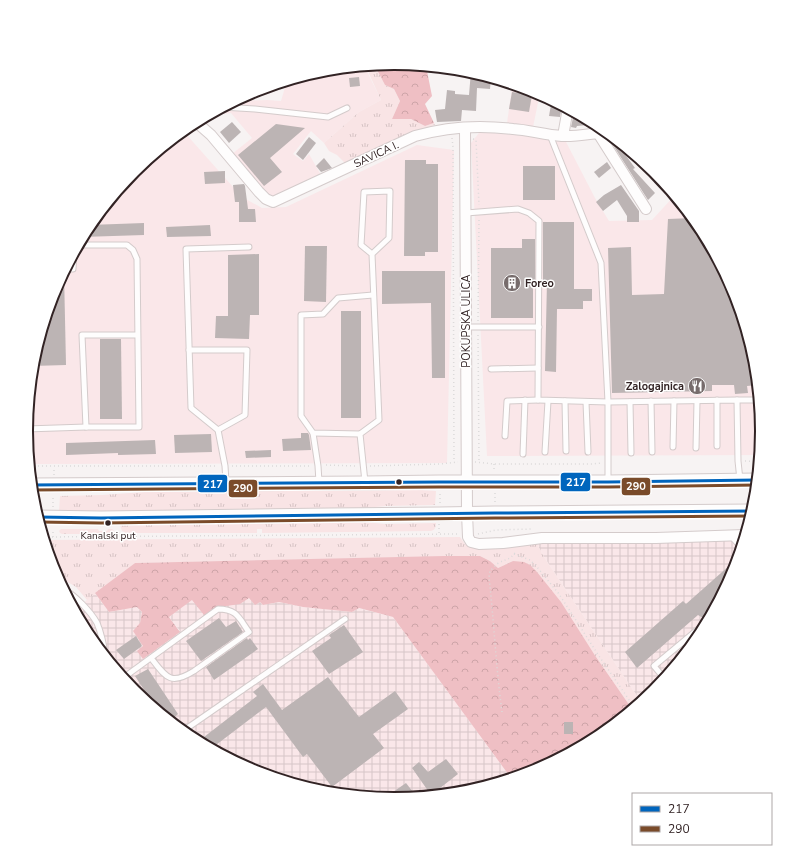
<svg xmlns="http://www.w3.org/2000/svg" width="788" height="861" font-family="'Nunito Sans',sans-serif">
<defs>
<pattern id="industrial-grid" width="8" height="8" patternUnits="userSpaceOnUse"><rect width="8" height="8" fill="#fae7e9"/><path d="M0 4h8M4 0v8" fill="none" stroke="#d7c6c8"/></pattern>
<pattern id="grass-tufts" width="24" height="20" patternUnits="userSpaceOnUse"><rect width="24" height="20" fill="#f9e4e5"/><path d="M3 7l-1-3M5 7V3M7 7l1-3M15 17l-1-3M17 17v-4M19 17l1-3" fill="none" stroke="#d6c3c4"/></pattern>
<pattern id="forest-crowns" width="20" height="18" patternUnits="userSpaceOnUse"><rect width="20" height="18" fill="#efbfc4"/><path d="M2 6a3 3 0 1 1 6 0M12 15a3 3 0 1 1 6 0" fill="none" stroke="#cda4a8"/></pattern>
</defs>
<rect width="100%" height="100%" fill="#f7f3f3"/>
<g fill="#fae7e9">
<polygon points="364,65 381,100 359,112 324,143 311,131 293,154 303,161 309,154 321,175 274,197 269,198 232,154 252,138 231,113 205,116 233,101 267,100 281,101 286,84 286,80 322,70"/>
<polygon points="512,88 537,92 540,93 533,127 507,123"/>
<polygon points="484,132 565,140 595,198 609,221 652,220 675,195 700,226 734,290 755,359 762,431 760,455 487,456 471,143 479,133"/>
<polygon points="179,133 185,133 242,197 262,208 286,207 417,145 454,150 447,463 29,464 26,430 33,358 54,289 88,226 134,170"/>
</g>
<g fill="url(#industrial-grid)">
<polygon points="744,537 734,572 700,635 654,691 641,702 544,557 536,542"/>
<polygon points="95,593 109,612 137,607 142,612 140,623 180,631 169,617 192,599 219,607 249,598 260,602 263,605 279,602 303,607 352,612 358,608 393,617 511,778 466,791 394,798 322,791 253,770 189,736 134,691 88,635 75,610"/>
</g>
<g fill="url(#grass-tufts)">
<path d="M374,64l11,21 9,4 6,12 -8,18h19l14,7 9,-3 1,2c-33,9 -59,24 -89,39l-9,-9 -8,-4 -5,-8 35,-31 22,-12 -16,-35z"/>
<polygon points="421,490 436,491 435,505 386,506 341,510 59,512 60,496 102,495 159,491"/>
<path d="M343,520l42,4 51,-1c0,4 -1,7 -5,8l-169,2v-4h-5v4h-130l-5,-2 -2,-6 21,-4z"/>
<polygon points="61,529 98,529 99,531 107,531 108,529 112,529 114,531 112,534 62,534 60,533 59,531"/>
<polygon points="460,537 465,544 472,548 497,548 536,542 544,557 641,702 632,709 594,654 513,561 498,568 490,561 480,556 135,563 87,600 76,587 56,575 54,571 45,540"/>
</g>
<g fill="url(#forest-crowns)">
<polygon points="394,63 426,66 432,96 425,104 434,123 425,126 411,119 392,119 400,101 394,89 385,85 374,64"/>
<polygon points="444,556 480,556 490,561 498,568 513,561 524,562 530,565 537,572 561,602 594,654 632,709 598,737 535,771 511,778 393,617 359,608 352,612 303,607 279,602 263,605 260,602 255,605 249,598 240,604 219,607 204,615 192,600 169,617 180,632 143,659 137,651 143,646 133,631 140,623 142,612 137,607 109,612 95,593 135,563"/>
</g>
<g fill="#bcb4b4">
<polygon points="471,71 491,77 490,89 477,88 476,111 462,110 461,121 437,122 435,110 445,109 447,90 455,91 455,94 469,95"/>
<polygon points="359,77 360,86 350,87 349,78"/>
<polygon points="512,92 532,95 529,112 509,109"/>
<polygon points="552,99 562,105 560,117 549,116"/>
<polygon points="574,113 577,113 598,124 577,126 576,128 571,127"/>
<polygon points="232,122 241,132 229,143 220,132"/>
<polygon points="276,124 305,128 270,158 282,172 264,186 238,155"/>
<polygon points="309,137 316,143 303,160 296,154"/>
<polygon points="618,141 626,151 624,153 635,168 633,169 655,193 648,200 613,145"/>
<polygon points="324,158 332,168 321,172 316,166"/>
<polygon points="405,160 426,160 426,164 438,164 438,252 425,252 425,256 404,256"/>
<polygon points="607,162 611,168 599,178 594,172"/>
<rect x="523" y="166" width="32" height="34"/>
<polygon points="225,171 225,183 205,184 204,172"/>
<polygon points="244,184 245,186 248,209 255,209 256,222 239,222 239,202 235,202 233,185"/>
<polygon points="621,185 639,211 639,222 627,222 627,216 617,200 603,211 596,202 604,195"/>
<polygon points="693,218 700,226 734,290 755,359 758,385 747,386 748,393 735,394 734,385 712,385 712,391 612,393 608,248 631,247 632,295 664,294 668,219"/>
<polygon points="543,222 574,222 574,289 592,289 592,301 583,301 583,309 557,309 556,372 545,371 547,281 543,281"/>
<polygon points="144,223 144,235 82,237 89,225"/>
<polygon points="210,225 211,236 167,237 166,227"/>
<polygon points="522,239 535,239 535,281 533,281 533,318 491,318 491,248 522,248"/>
<polygon points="305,246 327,246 326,302 304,301"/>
<polygon points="259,254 259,315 250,315 249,339 215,338 216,316 228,316 228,255"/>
<polygon points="382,271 445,271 445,378 432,378 431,303 382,304"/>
<polygon points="63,273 64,273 66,365 32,366 33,358 54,289"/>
<rect x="341" y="311" width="20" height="107"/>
<polygon points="100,339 121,339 122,419 100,419"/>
<polygon points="301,433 308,433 309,435 311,450 283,451 282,439 301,438"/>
<polygon points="211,434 212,452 175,453 174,435"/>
<polygon points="155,440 156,454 118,455 118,453 66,455 66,443"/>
<polygon points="271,450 271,457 246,458 245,451"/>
<polygon points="730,565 735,570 734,572 714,609 703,618 698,615 637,668 625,652 683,601 686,604"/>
<polygon points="219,618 226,627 236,621 243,632 201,661 186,641"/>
<polygon points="344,625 363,652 329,674 312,651 331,638 329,635"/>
<polygon points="136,636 142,646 124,659 116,650"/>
<polygon points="247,638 248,640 250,638 258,649 214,680 206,667"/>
<polygon points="148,669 178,714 170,721 147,701 150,699 135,676"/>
<polygon points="328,677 359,717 395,691 408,709 373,734 384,748 332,787 307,754 303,757 266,707 212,748 204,737 257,696 253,692 263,684 282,710"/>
<rect x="564" y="722" width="9" height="12"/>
<polygon points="446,759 458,774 431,795 412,768 419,762 428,772"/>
<polygon points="406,783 416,796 397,798 393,792"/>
</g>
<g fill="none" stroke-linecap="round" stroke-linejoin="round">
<defs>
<g id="lane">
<polyline points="222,107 255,109 328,117 347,108"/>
<polyline points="550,135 601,263 608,402 608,481"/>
<polyline points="466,213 518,209 529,213 539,221 538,400 608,402 737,400 738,461 740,480"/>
<polyline points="65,269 73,269 74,252"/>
<polyline points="466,327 539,327"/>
<polyline points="189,350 247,350 245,415 218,430 225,466 226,482"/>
<polyline points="491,369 538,368"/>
<polyline points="737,400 759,400"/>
<polyline points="759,400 760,450"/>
<polyline points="565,401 566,451"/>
<polyline points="651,401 652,452"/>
<polyline points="586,402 588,452"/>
<polyline points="630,402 631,453"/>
<polyline points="86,427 82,335 137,335"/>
<polyline points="26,429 86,427 139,427 137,259 133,250 127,245 78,245"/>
<polyline points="218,430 191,408 186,249 249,247"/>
<polyline points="313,433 318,466 319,482"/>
<polyline points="360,434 313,433 301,416 301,315 323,314 338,298 373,295"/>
<polyline points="505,436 507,401 538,400"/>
<polyline points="717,446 717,400"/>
<polyline points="673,447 674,401"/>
<polyline points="696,448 697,401"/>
<polyline points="545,452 548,401"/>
<polyline points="523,454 525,400"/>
<polyline points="365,482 360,434 379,420 372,254 389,238 390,191 364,192 361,245 372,254"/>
<polyline points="731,536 741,547"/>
<path d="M63,589c12,6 28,23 34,34 3,7 8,24 7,32"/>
<path d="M123,678l95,-69c19,0 21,9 31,23l-55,39c-24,15 -28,6 -43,-13"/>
<polyline points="664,678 654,666 708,621"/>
<polyline points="183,731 345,619"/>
</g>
<g id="street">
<path d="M195,121l16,14 48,57 7,7 7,3 142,-66c31,-9 66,-11 98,-7 16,1 32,6 49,7 13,1 32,-3 46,-4"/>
<polyline points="465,128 467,513 468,537 471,542 479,544 503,543 542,538 656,538 745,535"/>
<polyline points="598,133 646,209"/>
<polyline points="563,136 568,108"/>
</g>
<g id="secondary">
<polyline points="31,485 365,483 439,482 608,482 757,480"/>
<polyline points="37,517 101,518 330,515 440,514 495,513 752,511"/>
</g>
</defs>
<use href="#lane" stroke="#d4cbcb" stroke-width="7"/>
<use href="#street" stroke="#d4cbcb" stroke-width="12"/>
<use href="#secondary" stroke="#d4cbcb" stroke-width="15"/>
<g stroke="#dcdada" stroke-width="1.5" stroke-dasharray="1 3" stroke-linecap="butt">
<polyline points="452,138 453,147 454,462"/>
<polyline points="473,139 476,140 479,205"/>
<polyline points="478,321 479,219"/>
<polyline points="478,335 479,462"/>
<polyline points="745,461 759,462"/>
<polyline points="475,462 494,464 591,464 602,463"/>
<polyline points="494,464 494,472"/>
<polyline points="326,465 356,466"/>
<polyline points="30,466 218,466"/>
<polyline points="232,466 312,466"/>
<polyline points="370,466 440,464 458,462"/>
<polyline points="54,475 54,467"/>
<polyline points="495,502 495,493"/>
<polyline points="440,503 440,492"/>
<polyline points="53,507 53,495"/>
<polyline points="439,524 439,534"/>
<polyline points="478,534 496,530 531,529"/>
<polyline points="44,537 458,534"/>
<polyline points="53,537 53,529"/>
<polyline points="514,554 530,560 537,567 559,594 599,656 634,707"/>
<path d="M502,712c-6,-44 -8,-90 -13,-135l1,-6c2,-2 5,-5 7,-7 9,-6 13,-3 19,-13"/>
</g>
<use href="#lane" stroke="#fefdfd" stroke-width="5"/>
<use href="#street" stroke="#fefdfd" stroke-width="10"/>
<use href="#secondary" stroke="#fefdfd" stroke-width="13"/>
<defs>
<g id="bus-1">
<polyline points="31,485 439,482 608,482 757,480"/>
<polyline points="38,517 101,518 495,513 752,511"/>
</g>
<g id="bus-2">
<polyline points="32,490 439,487 608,487 757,485"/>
<polyline points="39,522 101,523 495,518 751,516"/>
</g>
</defs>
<use href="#bus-1" stroke="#fff" stroke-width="6"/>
<use href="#bus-2" stroke="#fff" stroke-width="6"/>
<use href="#bus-1" stroke="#0065bd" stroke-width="3"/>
<use href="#bus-2" stroke="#7a4b2a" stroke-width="3"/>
</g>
<defs>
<symbol id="building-disc" viewBox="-11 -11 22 22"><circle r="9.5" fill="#776c6c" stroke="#fff"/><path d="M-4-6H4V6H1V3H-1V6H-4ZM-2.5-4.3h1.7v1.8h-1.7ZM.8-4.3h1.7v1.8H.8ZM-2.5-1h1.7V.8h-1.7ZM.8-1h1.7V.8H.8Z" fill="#fff"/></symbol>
<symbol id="restaurant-disc" viewBox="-11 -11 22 22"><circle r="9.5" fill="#776c6c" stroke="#fff"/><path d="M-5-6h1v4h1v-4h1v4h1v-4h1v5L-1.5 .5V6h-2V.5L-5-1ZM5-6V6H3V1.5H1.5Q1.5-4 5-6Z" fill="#fff"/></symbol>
</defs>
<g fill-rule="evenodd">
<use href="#building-disc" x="502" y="273" width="20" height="20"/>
<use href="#restaurant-disc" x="687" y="376" width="20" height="20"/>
</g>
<g fill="#322324" stroke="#fff" stroke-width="1.5">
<circle cx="399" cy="482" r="3.5"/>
<circle cx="108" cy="523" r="3.5"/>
</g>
<g text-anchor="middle" stroke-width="3" stroke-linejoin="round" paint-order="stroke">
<g font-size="10" fill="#322324" stroke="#fff">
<text x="108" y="539">Kanalski put</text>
</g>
<g font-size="11" fill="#322324" stroke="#fff">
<text transform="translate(376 154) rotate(-25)" y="4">SAVICA I.</text>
<text transform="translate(466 321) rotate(-90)" y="4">POKUPSKA ULICA</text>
</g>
<g font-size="11" font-weight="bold" fill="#322324" stroke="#fff" text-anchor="start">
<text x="525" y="287">Foreo</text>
<text x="684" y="390" text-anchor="end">Zalogajnica</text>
</g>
</g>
<path d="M0 0H788V861H0ZM33 431a361 361 0 1 1 722 0a361 361 0 1 1-722 0Z" fill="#fff" fill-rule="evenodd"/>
<path fill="none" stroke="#322324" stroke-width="2" d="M33 431a361 361 0 1 1 722 0a361 361 0 1 1-722 0Z"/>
<g stroke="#fff" stroke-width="1.5">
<rect x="560" y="472" width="31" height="20" rx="4" fill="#0065bd"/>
<rect x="197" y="474" width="31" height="19" rx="4" fill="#0065bd"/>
<rect x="621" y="477" width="30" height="19" rx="4" fill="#7a4b2a"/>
<rect x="228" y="479" width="30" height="19" rx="4" fill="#7a4b2a"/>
</g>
<g font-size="11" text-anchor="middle" font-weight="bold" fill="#fff">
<text x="576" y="486">217</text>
<text x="213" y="488">217</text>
<text x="636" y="490">290</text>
<text x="243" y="492">290</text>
</g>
<rect x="632" y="793" width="140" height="52" fill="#ffffff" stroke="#ada7a7"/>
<rect x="640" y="806" width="20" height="6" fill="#0065bd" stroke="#ada7a7"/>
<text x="668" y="813" font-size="12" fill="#322324">217</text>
<rect x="640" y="826" width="20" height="6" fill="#7a4b2a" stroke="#ada7a7"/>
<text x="668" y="833" font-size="12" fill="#322324">290</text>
</svg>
